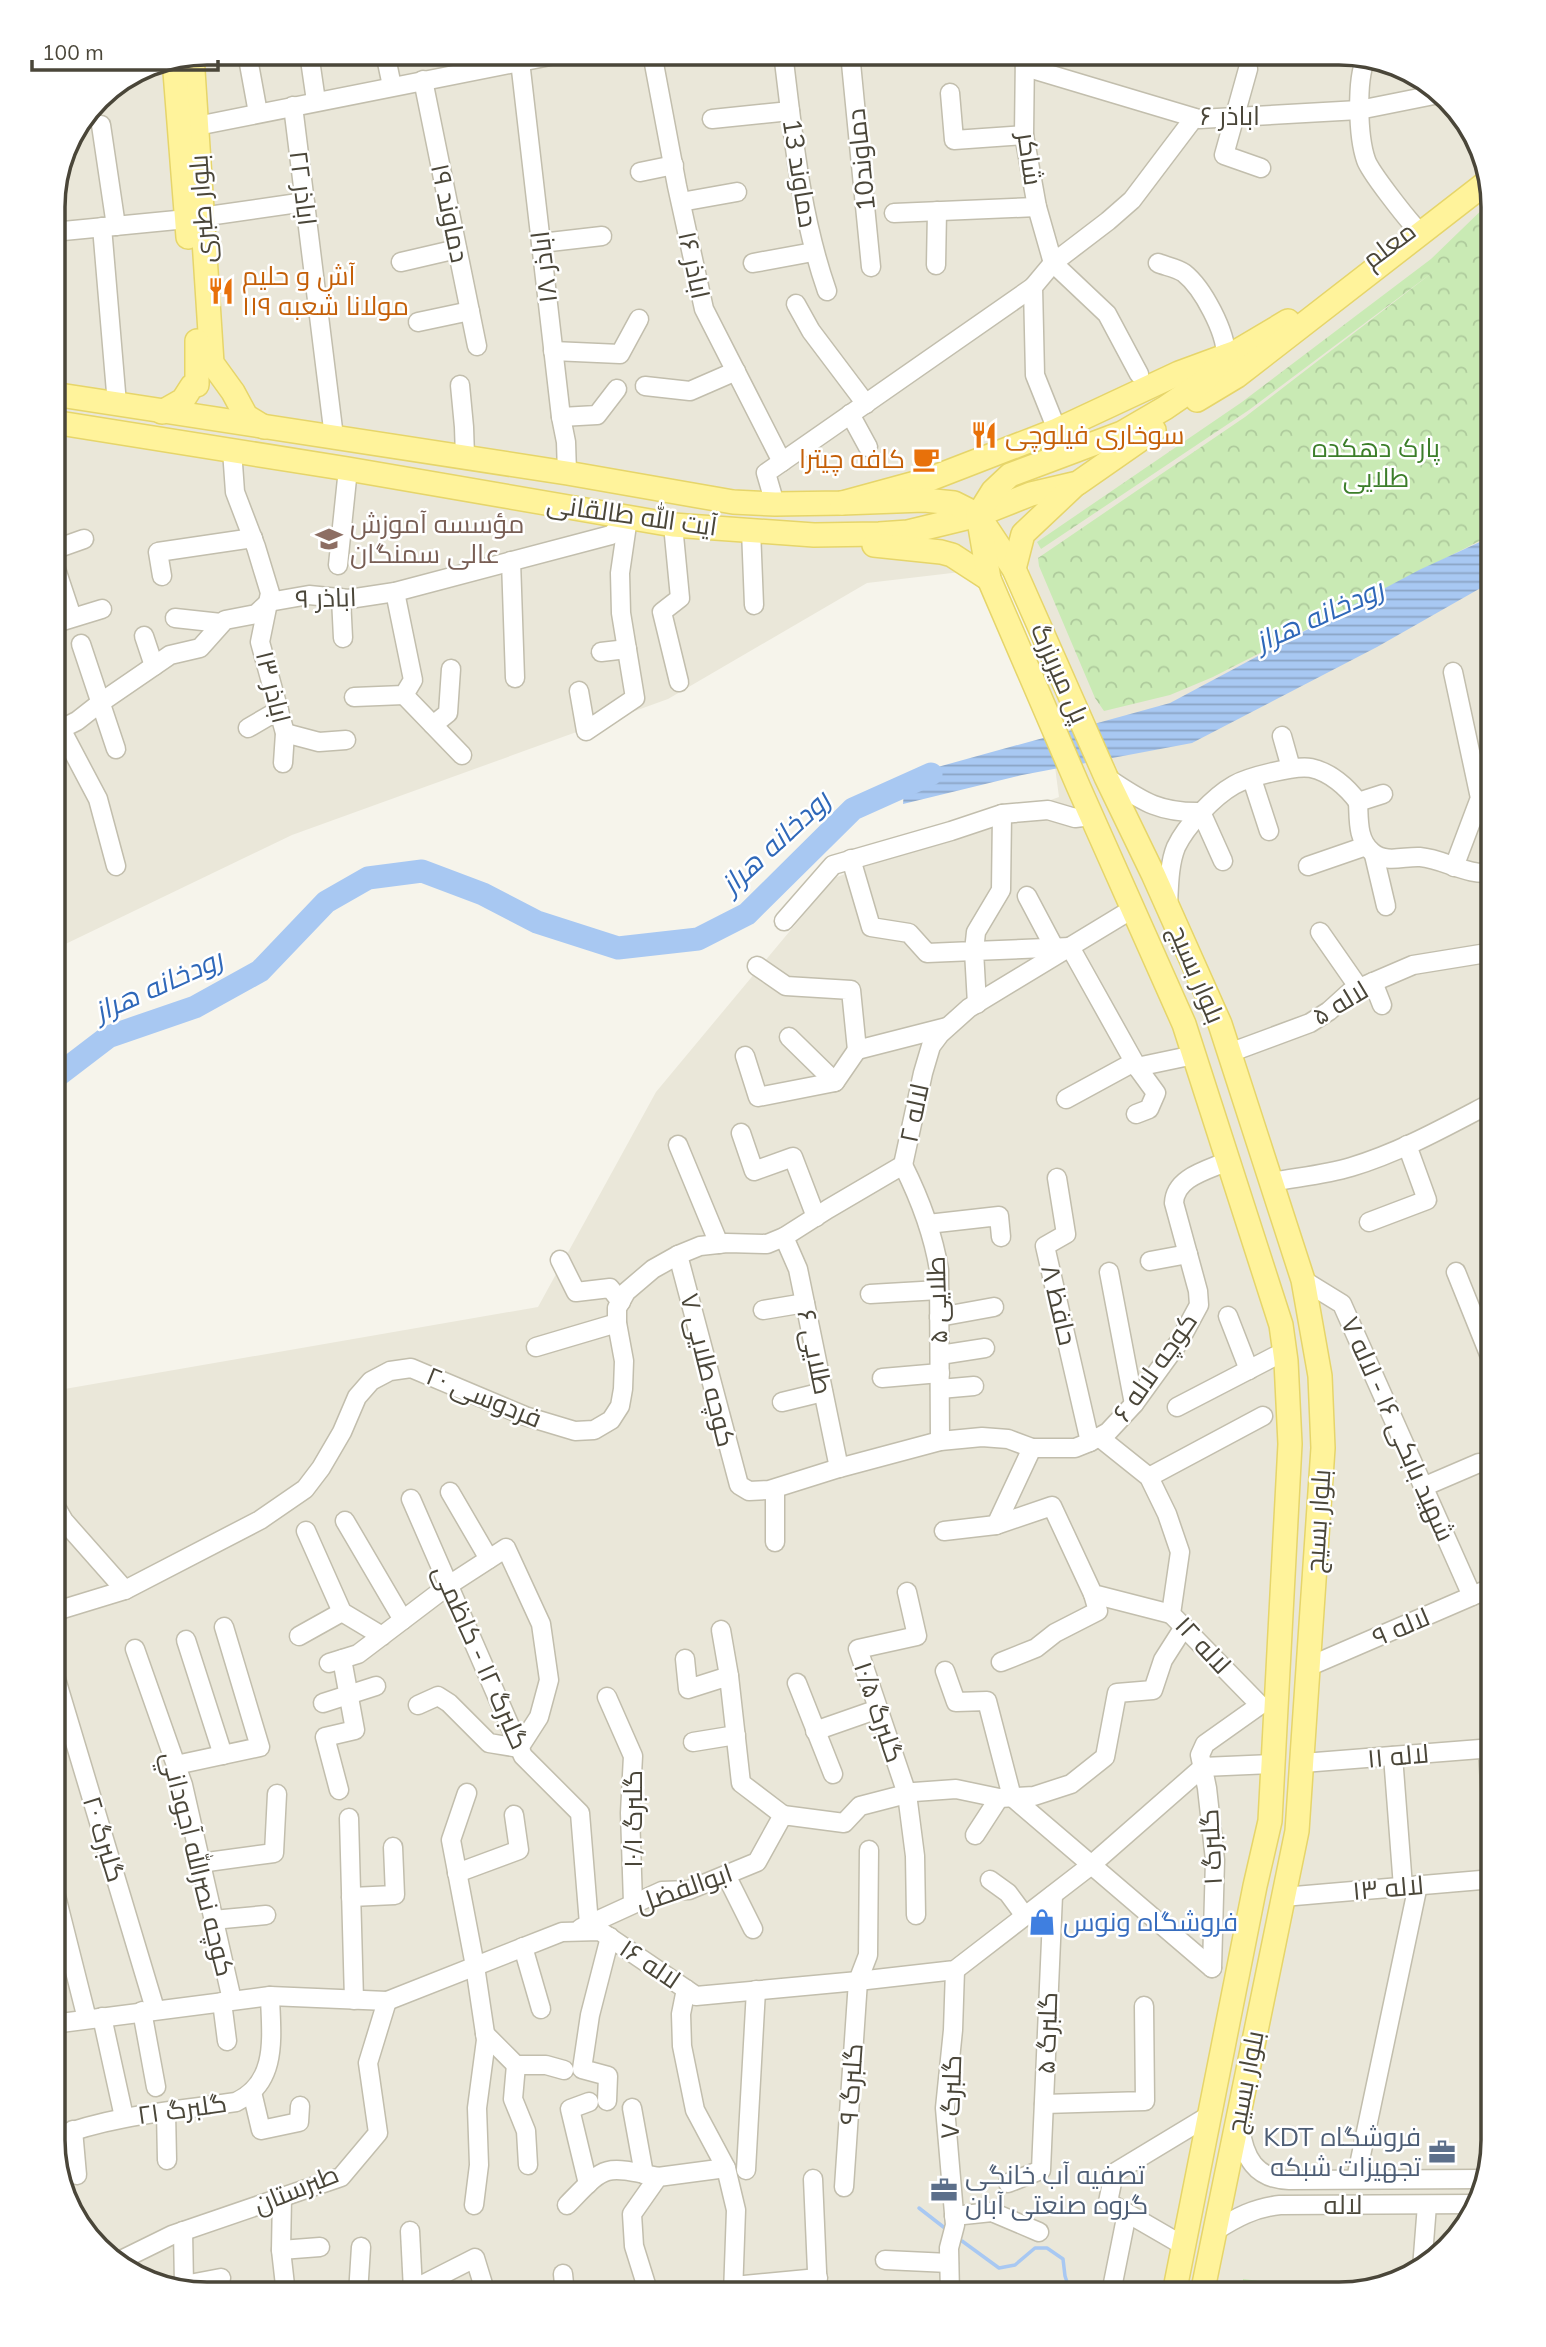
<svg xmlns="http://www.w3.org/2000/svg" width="1546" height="2347" font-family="Mulish,Cairo,sans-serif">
<defs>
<pattern id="forest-crowns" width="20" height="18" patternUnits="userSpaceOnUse" patternTransform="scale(1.75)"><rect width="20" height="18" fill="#c9eab4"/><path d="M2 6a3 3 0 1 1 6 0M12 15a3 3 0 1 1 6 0" fill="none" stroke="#aeca9c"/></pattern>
<pattern id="water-rules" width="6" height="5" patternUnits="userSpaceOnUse" patternTransform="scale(1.75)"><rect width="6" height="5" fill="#a8c8f2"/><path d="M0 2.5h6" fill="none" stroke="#8ba4c5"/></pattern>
</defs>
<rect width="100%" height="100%" fill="#f6f4eb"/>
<polygon fill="#eae7d9" points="206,53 1349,53 1425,78 1473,130 1493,206 1493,2141 1473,2218 1416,2274 1340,2294 197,2294 121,2269 73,2217 53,2141 53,1391 538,1307 656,1092 834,878 1059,797 1028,564 867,583 668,699 292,835 53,950 53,197 64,147 98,97 148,64"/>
<g fill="url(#forest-crowns)">
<polygon points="1492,200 1493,206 1493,534 1213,677 1170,695 1104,711 1095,698 1039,566 1038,558 1245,417 1437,269 1249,410 1041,549 1037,542 1242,402 1431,259"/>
<polygon points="1243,2279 1292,2285 1292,2294 1242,2294"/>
</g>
<polygon fill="url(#water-rules)" points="1493,536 1493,581 1377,647 1192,743 1022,775 903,804 905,776 1170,703 1419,570"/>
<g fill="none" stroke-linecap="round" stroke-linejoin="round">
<g stroke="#a8c8f2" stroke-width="3.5">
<polyline points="919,2208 946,2229"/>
<polyline points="962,2241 999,2268 1015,2265 1035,2248 1047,2248 1063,2259 1065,2276 1071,2294"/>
</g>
<polyline stroke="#a8c8f2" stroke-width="23" points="53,1079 108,1037 195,1007 260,971 326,902 368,878 422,871 483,894 537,922 618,948 698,939 747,914 853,809 931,774"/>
<defs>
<g id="minor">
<polyline points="247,53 258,113"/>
<polyline points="309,53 316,101"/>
<polyline points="385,53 392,86"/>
<polyline points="652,53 677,186 704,309 782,462"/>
<path d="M783,53c10,80 17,161 44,238"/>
<polyline points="850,53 871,267"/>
<polyline points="1025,53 1024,135 1037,207 1053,263"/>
<path d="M1366,58c-10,22 -8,79 0,102 4,12 39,56 48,66"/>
<polyline points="520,61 561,417 566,442 567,473"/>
<polyline points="1025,67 1199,119 1359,110 1439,94"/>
<polyline points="1248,69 1224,155 1261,168"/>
<polyline points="423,80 477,346"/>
<polyline points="950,93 954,140 1024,135"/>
<polyline points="293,106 334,437"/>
<polyline points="712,119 790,111"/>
<polyline points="101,125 116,226"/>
<polyline points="197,126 565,53"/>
<polyline points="640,172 674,165"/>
<polyline points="681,202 737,192"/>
<polyline points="894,213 1037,207"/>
<polyline points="102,227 117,404"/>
<polyline points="53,232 187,219 305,202"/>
<polyline points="541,243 602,236"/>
<polyline points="401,262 457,249"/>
<polyline points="753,263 813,252"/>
<polyline points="1053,263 1107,314 1139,374"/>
<path d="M1158,263c7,3 19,5 26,10 19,15 42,59 42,83"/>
<polyline points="936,265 937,211"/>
<polyline points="796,304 811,331 866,404"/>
<polyline points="418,322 470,311"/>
<polyline points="553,351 620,354 639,319"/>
<polyline points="460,385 464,427 465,457"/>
<polyline points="645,386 690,391 736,371"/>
<polyline points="850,414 868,447"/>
<polyline points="561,417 597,415 617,389"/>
<polyline points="1057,430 1035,375 1033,287 1053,263 1108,221 1132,200 1194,118"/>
<polyline points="232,450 235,492 256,547 270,593 260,642 285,733 283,763"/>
<polyline points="775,504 766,473 1033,287"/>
<polyline points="673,525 680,598 662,612 679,682"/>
<polyline points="751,530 754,605"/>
<polyline points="53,550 84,539"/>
<polyline points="53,560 72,617"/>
<polyline points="511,561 515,678"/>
<polyline points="338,565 348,469"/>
<polyline points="162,576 158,552 253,538"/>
<polyline points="341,598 343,638"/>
<polyline points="175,618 221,623"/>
<polyline points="53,624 102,609"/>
<polyline points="144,636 154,666"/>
<polyline points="81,644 116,749"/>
<polyline points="601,652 627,649"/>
<polyline points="1453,672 1480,798 1454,867"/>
<polyline points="579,691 586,731 635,698 621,613 620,573 628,518"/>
<polyline points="404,695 462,755"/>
<polyline points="354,697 404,695 413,680 395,592"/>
<polyline points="433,725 448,713 451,669"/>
<polyline points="248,728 279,710"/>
<polyline points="61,729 98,799 116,866"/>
<polyline points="53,733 77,721 100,703 170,655 200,648 225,620 256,614 269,602 309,595 349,599 395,592 611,535 628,518"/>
<polyline points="285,733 319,742 346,740"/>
<polyline points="1282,736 1291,768"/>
<path d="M1106,777c35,23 51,36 95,35"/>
<polyline points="1252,779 1269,831"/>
<path d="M1358,802c1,17 -1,38 14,50 14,12 32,4 48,5 25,2 48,20 73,15"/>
<polyline points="1358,802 1383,794"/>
<polyline points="1201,812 1223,861"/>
<polyline points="1374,855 1386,906"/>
<polyline points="851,859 871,927 909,933 927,953 974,951 976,932 1001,890 1002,814"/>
<polyline points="1308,866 1366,846"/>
<polyline points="1027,896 1054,947"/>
<path d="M1168,905c1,-18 1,-41 8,-58 10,-21 37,-50 58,-62 14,-8 61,-20 77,-17 19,4 36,19 47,34"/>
<polyline points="784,921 833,865 951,831 1002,814 1048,810 1075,818 1091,816"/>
<polyline points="1320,932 1359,988"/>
<polyline points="757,966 786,986 851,990 857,1050 947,1027"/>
<polyline points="1373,982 1382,1005"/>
<polyline points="977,1004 974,951 1070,947 1137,1067 1194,1055"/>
<polyline points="789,1037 835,1082"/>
<polyline points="1229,1053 1310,1023 1329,1011 1350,992 1413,965 1493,952"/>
<polyline points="745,1056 758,1097 835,1082 857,1050"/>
<polyline points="1066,1099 1134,1062"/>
<polyline points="1136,1114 1149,1109 1156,1093 1137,1067"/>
<polyline points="741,1133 754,1171 793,1157 816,1217"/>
<polyline points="678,1145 719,1244"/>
<polyline points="903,1165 923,1073 931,1046 940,1034 969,1008 1134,908"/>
<path d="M903,1165c17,34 30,68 36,105l1,171"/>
<polyline points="1057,1178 1066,1234 1045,1246 1090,1442"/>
<path d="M1271,1182c26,-5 54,-7 80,-15 50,-15 96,-41 142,-65"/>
<polyline points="1369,1222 1427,1200 1407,1145"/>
<polyline points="928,1224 999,1216 1001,1237"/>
<polyline points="784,1237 798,1269 839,1468"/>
<path d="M678,1255l61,230 10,6 20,-1 70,-22 101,-27 42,-4 26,2 24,9h43l15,-6 18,-10 26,-28 45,-62 20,-37 -1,-14 -24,-88c1,-26 34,-33 54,-42"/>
<polyline points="560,1260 576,1292 610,1288 621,1302"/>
<polyline points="1150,1261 1188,1254"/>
<polyline points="1109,1272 1134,1404"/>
<polyline points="1456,1272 1493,1364"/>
<polyline points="1303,1280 1342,1304 1472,1596"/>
<polyline points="870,1294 939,1290"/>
<polyline points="763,1310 805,1303"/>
<polyline points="1228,1316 1249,1370"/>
<polyline points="939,1317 994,1307"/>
<polyline points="536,1347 617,1323"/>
<polyline points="940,1355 985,1348"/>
<polyline points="882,1378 940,1373"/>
<polyline points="940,1389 974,1386"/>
<polyline points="782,1402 823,1392"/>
<polyline points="1177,1407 1285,1351"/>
<polyline points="1099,1437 1149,1477 1167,1514 1180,1552 1171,1614 1260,1705 1205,1744 1200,1755 1207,1788 1215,1860 1212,1968"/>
<polyline points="1149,1477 1263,1416"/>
<polyline points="1423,1487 1479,1463"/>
<polyline points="775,1489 775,1542"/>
<polyline points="450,1492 489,1559"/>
<polyline points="411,1499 523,1756 580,1813 589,1924"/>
<polyline points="53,1502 64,1521 125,1590"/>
<polyline points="345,1521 403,1620"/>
<polyline points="996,1525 1032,1448"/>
<polyline points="306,1531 342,1612 382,1636"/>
<polyline points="944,1531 996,1525 1052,1506 1093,1594 1171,1614"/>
<polyline points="907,1592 917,1636 858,1649 907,1794 915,1856 916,1915"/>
<polyline points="53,1612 125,1590 260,1520 305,1489 321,1468 342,1432 357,1397 371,1381 390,1371 411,1368 525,1416 575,1431 594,1430 611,1420 620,1406 623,1389 624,1361 617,1323 617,1308 626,1292 653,1269 678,1255 700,1246 727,1243 767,1244 784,1237 828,1209 903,1165"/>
<polyline points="721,1630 729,1676"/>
<polyline points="299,1636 342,1612"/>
<polyline points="186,1640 223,1755"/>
<polyline points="135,1649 183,1785 232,2000"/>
<polyline points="685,1659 688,1689 729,1676 741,1783 783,1815"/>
<polyline points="1001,1662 1036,1648 1055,1633 1098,1611 1093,1594"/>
<polyline points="329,1663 358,1654 449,1585 506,1548 541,1624 549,1680 539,1717 519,1748 489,1743 449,1703 438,1696 418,1705"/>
<polyline points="1310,1666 1493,1587"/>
<polyline points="53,1669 155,2009"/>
<polyline points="945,1671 956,1702 987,1701 1012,1797"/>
<polyline points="797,1683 833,1774"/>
<polyline points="607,1697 633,1756 630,1813 633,1903"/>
<polyline points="323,1703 376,1686"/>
<polyline points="815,1731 878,1709"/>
<polyline points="693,1742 736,1735"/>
<polyline points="1488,1748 1493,1837"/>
<polyline points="1393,1756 1403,1887"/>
<polyline points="1303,1763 1493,1748"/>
<polyline points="176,1765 260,1747 224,1627"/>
<polyline points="339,1790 325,1737 355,1730 342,1659"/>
<polyline points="467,1793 451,1840 475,1966 486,2040 477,2108 479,2165 474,2205"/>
<polyline points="1012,1797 1212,1968"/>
<polyline points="349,1818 354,2000"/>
<polyline points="975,1835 999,1798"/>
<polyline points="200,1863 274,1853 277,1794"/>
<polyline points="457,1873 519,1850 514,1815"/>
<polyline points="726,1875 753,1929"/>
<polyline points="990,1880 1008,1893 1025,1916"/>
<polyline points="53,1884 87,2019"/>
<polyline points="351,1897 395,1895 393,1847"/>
<polyline points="1283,1897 1493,1879"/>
<polyline points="213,1920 266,1915"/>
<polyline points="581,1928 662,1891 689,1890 757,1862 783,1815 844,1823 860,1806 914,1792 956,1789 999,1798 1034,1796 1071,1784 1105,1757 1117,1693 1153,1690 1163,1660 1184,1627"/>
<polyline points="523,1947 541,2009"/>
<polyline points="686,1989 681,2014 682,2046 695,2110 726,2168 736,2210 733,2294"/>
<polyline points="222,2002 227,2041"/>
<polyline points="142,2011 156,2087"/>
<polyline points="102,2017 124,2117"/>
<polyline points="53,2024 270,1996 387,2001 562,1932 600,1931 696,1996 858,1981 955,1970 1090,1866 1203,1767 1274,1764"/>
<polyline points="485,2034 516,2065 546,2065 564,2070"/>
<polyline points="516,2065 513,2099 526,2131 528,2165"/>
<polyline points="252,2092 261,2130 299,2122 300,2106"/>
<polyline points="607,2101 608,2076 582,2069 590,2015 610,1937"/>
<polyline points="1044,2104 1145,2101 1144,2006"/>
<polyline points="632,2108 644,2174"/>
<polyline points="166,2112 167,2160"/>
<path d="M1240,2127c4,30 15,52 49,53l194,-1"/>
<polyline points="73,2130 77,2175"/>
<path d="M53,2138c59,-23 121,-27 183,-36 43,-20 35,-67 34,-106"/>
<polyline points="746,2170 756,1990"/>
<polyline points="813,2179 818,2294"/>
<polyline points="1356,2179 1418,1885"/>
<polyline points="1008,2183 1041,2170 1053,1895"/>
<polyline points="588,2184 570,2109 589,2102"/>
<polyline points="844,2187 858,1981 868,1955 869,1850"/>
<polyline points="282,2197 281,2250 286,2294"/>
<path d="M567,2205c39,-40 35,-40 91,-28"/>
<polyline points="954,2216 992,2212 1039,2232"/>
<polyline points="410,2231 413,2290"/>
<path d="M1215,2231c22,-14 39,-23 65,-26l196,-1"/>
<polyline points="1184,2246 1108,2202 1114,2173 1210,2115"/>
<polyline points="281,2250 320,2247"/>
<polyline points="885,2260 949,2263"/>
<polyline points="115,2263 172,2235 341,2177 378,2133 368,2063 387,2001"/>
<polyline points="1422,2268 1427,2205"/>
<polyline points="563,2274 565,2294"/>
<polyline points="1113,2283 1127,2213"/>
<polyline points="184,2285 221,2278"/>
<polyline points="734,2286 818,2278"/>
<polyline points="182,2289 184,2285 183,2231"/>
<polyline points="358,2294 361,2247"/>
<polyline points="404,2294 475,2258 486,2294"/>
<polyline points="649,2294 634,2246 632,2214 658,2177 726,2168"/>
<polyline points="888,2294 895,2294"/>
<polyline points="950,2294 949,2248 955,2225 945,2108 953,2030 955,1970"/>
</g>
<g id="major">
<polyline points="192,55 212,363 233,392 246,416 264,427"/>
<polyline points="174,59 188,237"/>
<polyline points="53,394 567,473 733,502 775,504 842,503 930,479 1057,430 1179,373 1236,352 1288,321"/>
<polyline points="1197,400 1237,376 1487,182"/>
<polyline points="162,412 183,400 192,386 197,385 197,341"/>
<polyline points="53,422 348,469 673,525 814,535 879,534 908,532 978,515 1031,494 1078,483 1154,430"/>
<polyline points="842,503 924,500 954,503 978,515 1014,569 1106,777 1153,874 1220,1024 1303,1280 1320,1376 1323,1448 1297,1831 1202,2294"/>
<polyline points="874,545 941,552 952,555 989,579"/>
<polyline points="1014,569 1023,534 1076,484"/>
<polyline points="1174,2294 1255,1886 1270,1821 1290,1444 1286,1361 1281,1325 1184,1024 1079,788 989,579 978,515 993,491 1010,475 1122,433 1165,408 1203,382 1226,356"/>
</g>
</defs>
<use href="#minor" stroke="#c2bead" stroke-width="21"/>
<use href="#major" stroke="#e6d56a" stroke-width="26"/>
<use href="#minor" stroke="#fff" stroke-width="18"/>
<use href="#major" stroke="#fff39b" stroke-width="23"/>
</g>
<defs>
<symbol id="restaurant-bare" viewBox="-9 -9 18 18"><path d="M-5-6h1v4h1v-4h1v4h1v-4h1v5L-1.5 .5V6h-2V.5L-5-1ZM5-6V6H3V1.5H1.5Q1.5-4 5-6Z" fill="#e8710a" stroke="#fff" stroke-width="2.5" paint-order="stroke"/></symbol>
<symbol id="cafe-bare" viewBox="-9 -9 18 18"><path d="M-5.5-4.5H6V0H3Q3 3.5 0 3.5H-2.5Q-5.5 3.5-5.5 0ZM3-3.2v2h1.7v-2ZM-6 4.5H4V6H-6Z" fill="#e8710a" stroke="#fff" stroke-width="2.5" paint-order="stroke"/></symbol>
<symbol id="university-bare" viewBox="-9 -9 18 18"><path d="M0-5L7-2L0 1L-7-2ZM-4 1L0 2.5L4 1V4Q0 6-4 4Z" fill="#8d6e63" stroke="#fff" stroke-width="2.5" paint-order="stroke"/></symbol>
<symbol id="shop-bare" viewBox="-9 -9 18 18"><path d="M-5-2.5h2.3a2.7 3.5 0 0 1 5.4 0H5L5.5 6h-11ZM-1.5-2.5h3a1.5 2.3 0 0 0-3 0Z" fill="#3f7fe0" stroke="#fff" stroke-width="2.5" paint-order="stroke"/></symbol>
<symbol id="office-bare" viewBox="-9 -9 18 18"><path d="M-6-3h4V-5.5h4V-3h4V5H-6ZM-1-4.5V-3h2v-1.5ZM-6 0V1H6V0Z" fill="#5c6f8a" stroke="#fff" stroke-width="2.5" paint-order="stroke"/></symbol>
</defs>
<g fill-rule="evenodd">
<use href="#restaurant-bare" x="202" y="272" width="38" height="38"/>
<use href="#restaurant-bare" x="965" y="416" width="38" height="38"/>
<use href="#cafe-bare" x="907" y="440" width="38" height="38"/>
<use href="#university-bare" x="310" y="520" width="38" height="38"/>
<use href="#shop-bare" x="1023" y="1903" width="38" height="38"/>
<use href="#office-bare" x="1423" y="2133" width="38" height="38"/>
<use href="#office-bare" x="925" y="2171" width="38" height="38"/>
</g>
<g text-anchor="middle" stroke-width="5" stroke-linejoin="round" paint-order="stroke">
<g font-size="26" fill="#4a4639" stroke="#fff">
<text x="1230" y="125">اباذر ۶</text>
<text transform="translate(1030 159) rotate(82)" y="9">شاکر</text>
<text transform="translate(861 160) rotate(-96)" y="9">دماوند10</text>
<text transform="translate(800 173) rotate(81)" y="9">دماوند 13</text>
<text transform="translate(303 188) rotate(83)" y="9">اباذر ۲۲</text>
<text transform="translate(202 209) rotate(-94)" y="9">بلوار طبری</text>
<text transform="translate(450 213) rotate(78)" y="9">دماوند ۱۹</text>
<text transform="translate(1389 245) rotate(-37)" y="9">معلم</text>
<text transform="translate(694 265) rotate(78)" y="9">اباذر ۱۶</text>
<text transform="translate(544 267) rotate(-97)" y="9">اباذر ۱۸</text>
<text transform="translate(632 515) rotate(8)" y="9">آیت الله طالقانی</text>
<text transform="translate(326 598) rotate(-2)" y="9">اباذر ۹</text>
<text transform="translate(1060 673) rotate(66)" y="9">پل میربزرگ</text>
<text transform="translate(273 687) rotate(76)" y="9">اباذر ۱۳</text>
<text transform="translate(1197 974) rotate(67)" y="9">بلوار بسیج</text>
<text transform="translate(1340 1003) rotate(-31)" y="9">لاله ۵</text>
<text transform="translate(914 1113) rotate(-78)" y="9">لاله ۲</text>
<text transform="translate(937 1300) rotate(-92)" y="9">طلایی ۵</text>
<text transform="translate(1059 1305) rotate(77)" y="9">حافظ ۸</text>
<text transform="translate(815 1352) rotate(78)" y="9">طلایی ۶</text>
<text transform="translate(1155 1367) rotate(-55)" y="9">کوچه لاله ۶</text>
<text transform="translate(708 1370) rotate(76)" y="9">کوچه طلایی ۷</text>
<text transform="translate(484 1397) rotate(22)" y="9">فردوسی ۲۰</text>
<text transform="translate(1398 1429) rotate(66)" y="9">شهید بابکی ۱۶ - لاله ۷</text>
<text transform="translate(1318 1521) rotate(-86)" y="9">بلوار بسیج</text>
<text transform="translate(1401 1627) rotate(-23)" y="9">لاله ۹</text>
<text transform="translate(1203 1645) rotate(47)" y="9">لاله ۱۲</text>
<text transform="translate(481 1657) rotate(66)" y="9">گلبرگ ۱۲ - کاظمی</text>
<text transform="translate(879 1712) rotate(71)" y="9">گلبرگ ۱۰/۵</text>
<text transform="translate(1398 1756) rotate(-5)" y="9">لاله ۱۱</text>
<text transform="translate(633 1819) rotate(-90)" y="9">گلبرگ ۱۰/۱</text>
<text transform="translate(104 1839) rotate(73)" y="9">گلبرگ ۲۰</text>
<text transform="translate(1211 1847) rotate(-93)" y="9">گلبرگ ۱</text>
<text transform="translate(198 1864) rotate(76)" y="9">كوچه نصرالله آجوداني</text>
<text transform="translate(684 1888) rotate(-19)" y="9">ابوالفضل</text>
<text transform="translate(1388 1888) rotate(-5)" y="9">لاله ۱۳</text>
<text transform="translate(650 1964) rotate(34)" y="9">لاله ۱۶</text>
<text transform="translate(1047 2033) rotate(-88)" y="9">گلبرگ ۵</text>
<text transform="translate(1245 2082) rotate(-79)" y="9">بلوار بسیج</text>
<text transform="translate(851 2084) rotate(-86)" y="9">گلبرگ ۹</text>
<text transform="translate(951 2097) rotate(-88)" y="9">گلبرگ ۷</text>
<text transform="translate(182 2109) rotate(-8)" y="9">گلبرگ ۲۱</text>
<text transform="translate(296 2189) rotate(-22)" y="9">طبرستان</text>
<text x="1343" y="2214">لاله</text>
</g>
<g font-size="26" fill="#c56008" stroke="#fff" text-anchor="start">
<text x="242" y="285">آش و حلیم<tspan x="242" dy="30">مولانا شعبه ۱۱۹</tspan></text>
<text x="1005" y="444">سوخاری فیلوچی</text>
<text x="905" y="468" text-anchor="end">کافه چیترا</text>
</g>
<g font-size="26" fill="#3c7e2a" stroke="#fff">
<text x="1376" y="457">پارک دهکده<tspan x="1376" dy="30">طلایی</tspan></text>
</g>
<g font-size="26" fill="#785e54" stroke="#fff" text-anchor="start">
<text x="350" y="533">مؤسسه آموزش<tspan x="350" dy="30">عالی سمنگان</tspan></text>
</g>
<g font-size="26" fill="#366cbe" stroke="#fff" text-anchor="start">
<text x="1063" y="1931">فروشگاه ونوس</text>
</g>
<g font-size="26" fill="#4e5e75" stroke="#fff" text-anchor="end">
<text x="1421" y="2146">KDT فروشگاه<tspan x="1421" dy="30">تجهیزات شبکه</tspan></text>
<text x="965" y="2184" text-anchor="start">تصفیه آب خانگی<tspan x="965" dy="30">گروه صنعتی آبان</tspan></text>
</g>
<g font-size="28" font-style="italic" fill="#2f68b9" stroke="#fff">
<text transform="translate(1319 615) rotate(-24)" y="10">رودخانه هراز</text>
<text transform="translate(775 842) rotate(-43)" y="10">رودخانه هراز</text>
<text transform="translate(158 985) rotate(-24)" y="10">رودخانه هراز</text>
</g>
</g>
<path d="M0 0H1546V2347H0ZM207 65H1339A142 142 0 0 1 1481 207V2140A142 142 0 0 1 1339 2282H207A142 142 0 0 1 65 2140V207A142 142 0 0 1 207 65Z" fill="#fff" fill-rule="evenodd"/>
<path fill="none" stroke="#4a4639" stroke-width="3.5" d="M207 65H1339A142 142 0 0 1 1481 207V2140A142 142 0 0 1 1339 2282H207A142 142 0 0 1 65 2140V207A142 142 0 0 1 207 65Z"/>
<path d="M32 60v10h186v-10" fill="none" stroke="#4a4639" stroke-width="3.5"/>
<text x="42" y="60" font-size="21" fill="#4a4639" stroke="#ffffff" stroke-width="5" paint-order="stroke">100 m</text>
</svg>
